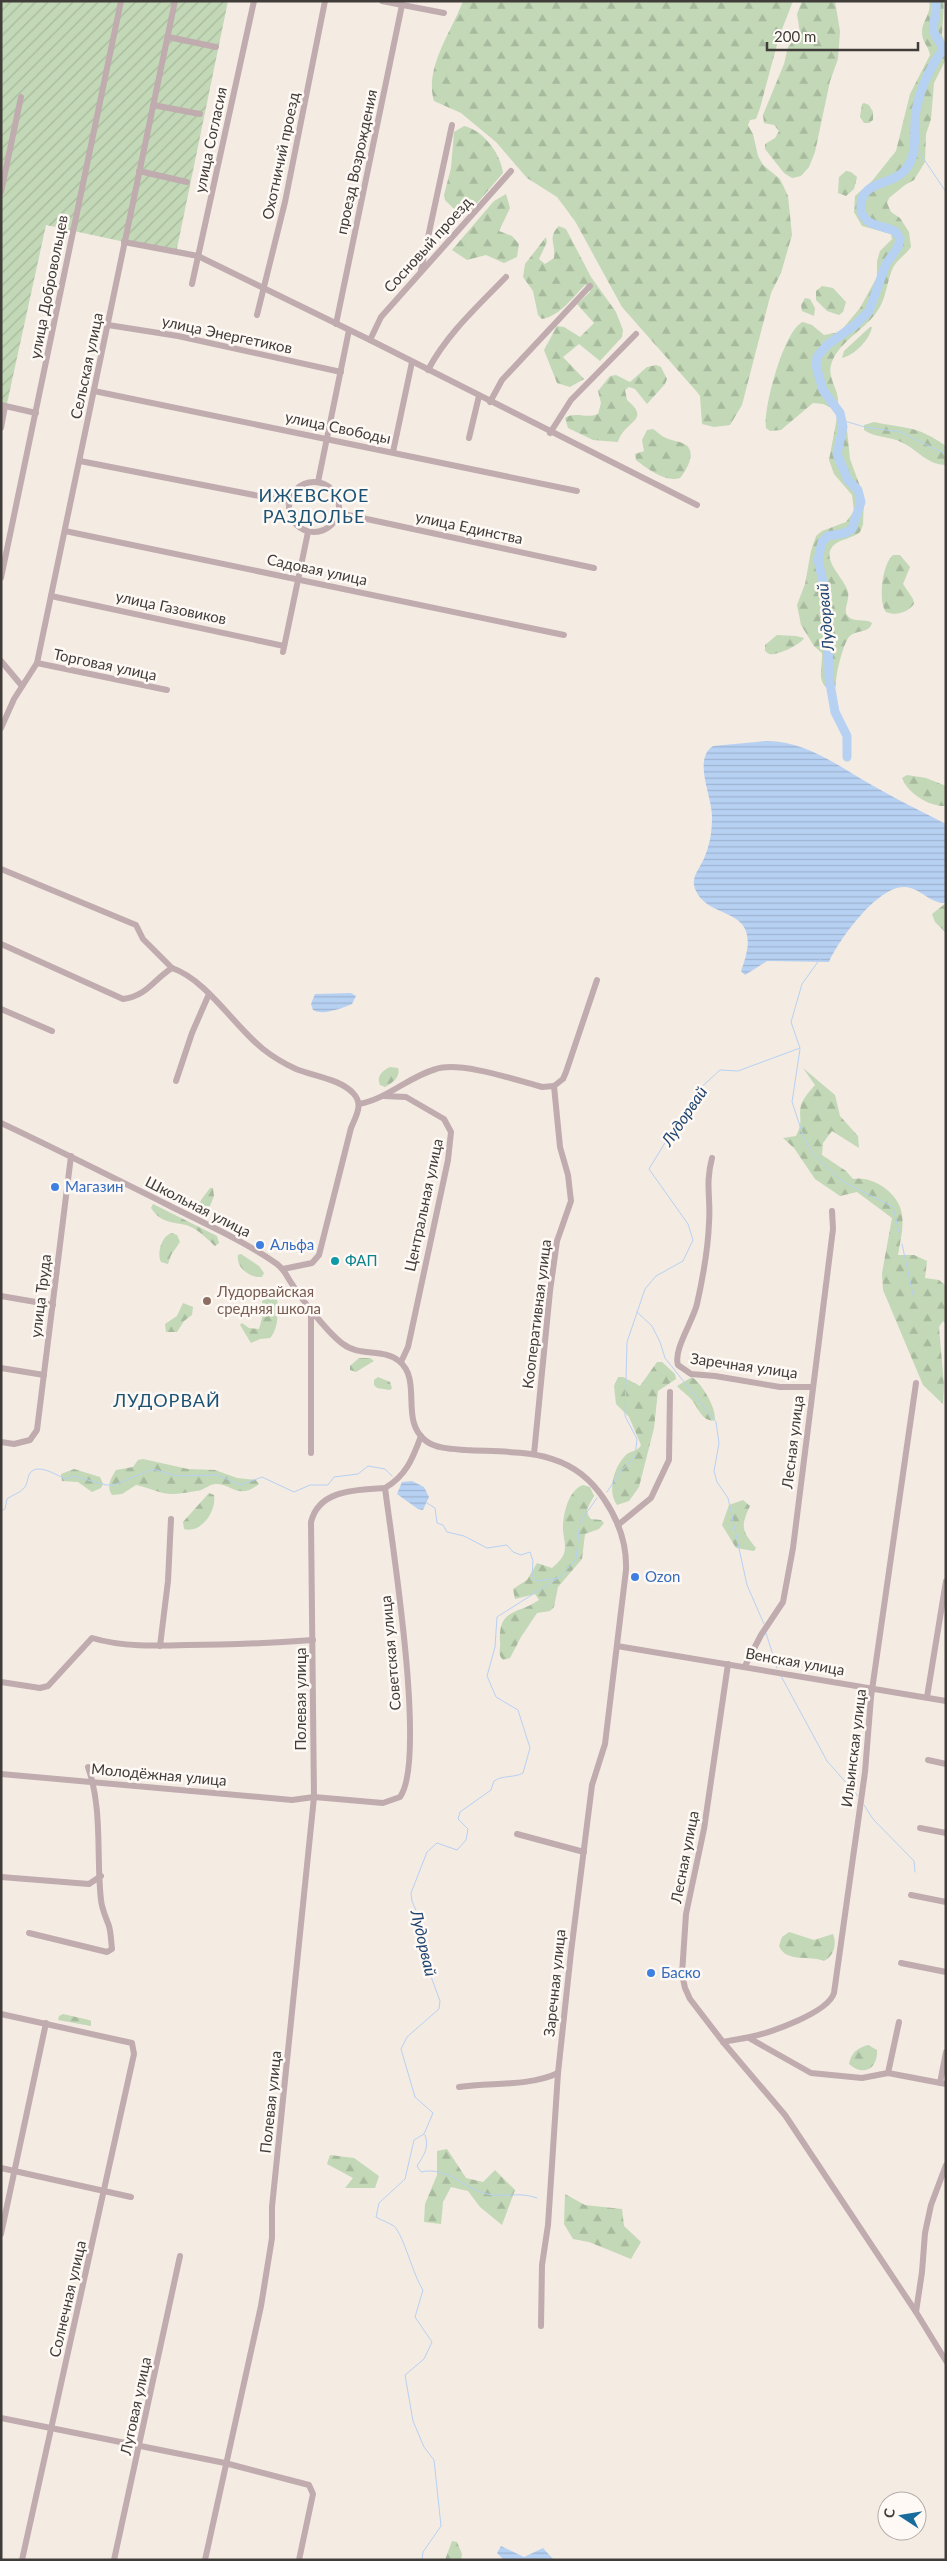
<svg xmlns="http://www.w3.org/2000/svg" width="947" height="2561" font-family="Lato,sans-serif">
<defs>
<pattern id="forest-firs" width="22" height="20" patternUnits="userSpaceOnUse" patternTransform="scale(1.25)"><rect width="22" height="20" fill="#c2d8b6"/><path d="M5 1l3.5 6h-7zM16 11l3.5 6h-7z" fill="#a8ba9d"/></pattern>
<pattern id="garden-furrows" width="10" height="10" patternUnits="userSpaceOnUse" patternTransform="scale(1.25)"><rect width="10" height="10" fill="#c2d8b6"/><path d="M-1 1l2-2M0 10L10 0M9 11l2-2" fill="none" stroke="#a8ba9d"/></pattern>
<pattern id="water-rules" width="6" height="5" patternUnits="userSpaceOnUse" patternTransform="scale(1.25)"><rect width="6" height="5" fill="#b7d1f3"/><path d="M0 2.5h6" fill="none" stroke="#9eb4d1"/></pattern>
</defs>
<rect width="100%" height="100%" fill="#f4ebe3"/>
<g fill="url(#forest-firs)">
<path d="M463,1h330l-14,36 -19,71 -4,11 -6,1 -2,5 5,9 5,22 5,9 17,14 8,17 4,39 -11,38 -10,20 -29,112 -12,20 -16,2 -12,-3 -2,-28 -3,-4 -75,-85 -47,-86 -18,-24 -30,-19 -31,-36 -35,-29 -27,-12c-10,-33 18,-70 29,-100z"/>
<polygon points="802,1 835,1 840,31 838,59 830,81 815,152 809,167 801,176 792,178 784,173 765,149 765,144 775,138 779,131 774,125 764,123 763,115 784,64 788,47 800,33 797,14"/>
<path d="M929,1h15l-2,34 4,10v14l-12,24 -3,36 -5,15 -1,28 -11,18 -9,5 -16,13 -2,5 4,9 9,6 9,14 2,15c-5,8 -16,14 -19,23 -6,15 -6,30 -16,43 -13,18 -39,30 -45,52 -4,15 11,28 6,41l-5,2 -9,-4 -10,-1 -32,27 -11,1 -4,-3c-3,-19 18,-99 37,-106l9,3 12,10 16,-3 20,-24 17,-31v-16l3,-10 12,-12 -1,-5 -29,-8 -8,-14 1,-16 17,-15 24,-30 14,-57 20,-39c-1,-9 -8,-12 -8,-23 0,-12 10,-18 7,-31z"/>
<polygon points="864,103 869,105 873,112 873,120 869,123 864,123 860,117 862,104"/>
<path d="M464,126c19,4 37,28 39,47l-30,35 -7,4 -13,-4 -8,-8 -1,-5 7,-27 3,-36z"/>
<polygon points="846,171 851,172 857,177 854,189 846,196 838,193 839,177"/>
<polygon points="506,194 510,208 499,231 512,236 519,244 517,257 504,263 486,255 467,260 452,250 494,201"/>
<path d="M559,226l7,3 25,48 25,35 7,18 -1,7 -22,24 -21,-17 -16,13 21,22 -14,8 -13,-4 -13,-33 13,-24 7,1 16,10 14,-14 -17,-19 13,-12v-5l-5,-2c-12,12 -25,31 -43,34l-4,-4 -5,-24 -10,-14 2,-13 21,-27 1,5 -8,17 6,5 9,-6c2,-15 -7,-20 5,-32z"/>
<polygon points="822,286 833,288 846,302 843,312 839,315 827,311 816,300 816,291"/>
<polygon points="805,298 810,299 815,308 814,316 802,311 801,305"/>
<path d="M870,327h2c-2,12 -17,28 -30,31l2,-7z"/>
<path d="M656,365l5,2 6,12 -2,5 -18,20 -12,-15 -6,-2 -4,3 2,10c25,21 -2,20 -9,42l-25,-2 -25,-12 -3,-10c10,-7 22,1 33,-4l3,-11 -3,-12 12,-15 6,-1 14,7 17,-15z"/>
<path d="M838,412h3l5,8 4,39 14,38 -1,28 -3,7c-7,6 -18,7 -25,12 -17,14 10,34 13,48 2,8 -5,17 -1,23 5,8 18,3 25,8 -3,11 -16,6 -23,14 -6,7 -14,39 -13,49l-5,5c-16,-9 -8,-24 -9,-38l-8,-7 -13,-21 -4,-20 8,-21 6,-33 5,-15 6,-5 24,-9 8,-11 -2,-16 -18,-21 -5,-14z"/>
<path d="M874,422c33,7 42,3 72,24v19c-19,0 -29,-16 -45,-23 -12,-6 -26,-4 -37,-12v-5z"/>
<path d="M653,429c5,3 8,7 13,9 6,3 15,3 20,7 11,8 0,26 -6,33 -14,5 -34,-10 -44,-18l-1,-6 9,-3 -2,-11 5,-10z"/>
<path d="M893,555h7l10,12 -7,17 10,15 1,5c-7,9 -18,12 -28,8 -8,-11 -4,-48 7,-57z"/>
<path d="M777,635l19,1 8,2c-4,7 -27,18 -35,16l-4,-3v-6z"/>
<path d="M907,775l19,3 20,8v20c-16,1 -38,-12 -44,-28z"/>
<polygon points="946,903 946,933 935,922 932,914"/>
<path d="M390,1067l8,1c3,9 -6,15 -13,19l-5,-2c-4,-9 2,-14 10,-18z"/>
<path d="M803,1068l32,27 5,21 18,20 1,12 -27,-17 -9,12 -1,12 24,16 7,8c20,-4 47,15 49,36 2,13 -2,27 -4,40h16l13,6 -2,17 14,2 7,6v38l-3,-3 -4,6 5,59 -1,18 -20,-19 -40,-95 -1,-17 10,-55 -35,-26 -17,4 -25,-17 -21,-31 -11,-10 13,-2c8,-15 2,-18 5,-31 3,-8 9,-14 14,-20z"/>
<polygon points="210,1188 213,1188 214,1196 210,1206 201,1209 199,1207 201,1200"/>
<path d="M153,1204l64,32 2,7 -4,3c-7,-6 -13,-13 -22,-18 -14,-8 -30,-1 -42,-20z"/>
<path d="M172,1233l5,2 3,7 -9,13 -3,9 -7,-2c-4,-9 0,-26 11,-29z"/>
<path d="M241,1254l18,12 5,7 -2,4c-12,1 -26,-9 -24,-22z"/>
<path d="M269,1297l8,2c2,11 1,31 -7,39l-10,1 -9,4 -11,-18 2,-2 7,5 10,1 3,-11v-17z"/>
<polygon points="183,1303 193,1307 192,1315 184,1321 177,1332 166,1332 165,1324 177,1316"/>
<polygon points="359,1358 370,1358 374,1361 356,1372 350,1370 350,1366"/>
<path d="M657,1362h5l13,12 1,5 -18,12 -4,37 -15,59 -10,14 -12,4c-10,-14 -3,-38 8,-49 5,-6 13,-4 16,-11l-12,-28 -13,-13 -2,-18 4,-9h5l17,9z"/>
<polygon points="378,1377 390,1382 392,1388 390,1390 377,1388 374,1385 374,1380"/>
<path d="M692,1377c10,7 24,30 23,43 -12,3 -17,-12 -23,-20 -4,-5 -11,-9 -15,-14z"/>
<path d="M143,1459l45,10 27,1 22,8 19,2 3,4c-21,17 -27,-1 -44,0 -6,1 -9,4 -14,6 -2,1 -24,4 -27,4 -12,1 -26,-7 -38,-9l-14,9 -10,1c-6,-8 -1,-17 4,-25l17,-3 5,-7z"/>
<polygon points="74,1469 100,1477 103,1484 101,1488 92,1492 78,1482 62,1481 61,1474"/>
<path d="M583,1485l7,2 4,9c-4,8 -11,15 -3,23l10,1 3,3 -5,6 -14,5 -3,25 -24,28 -4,20 -4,4 -13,2 -16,24 -11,21 -7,2c-6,-6 -2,-11 -3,-18 -2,-34 17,-27 39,-42l-4,-6 -20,5 -2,-10 14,-9 10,-17 15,5c4,-4 8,-7 11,-12 5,-11 -1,-20 0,-31 1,-14 6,-35 20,-40z"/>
<path d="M209,1493l5,2c3,16 -13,39 -30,34l-1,-7z"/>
<path d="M743,1500l7,6c-10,21 -8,25 6,42l-2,3 -18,-3 -14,-23 7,-20z"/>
<path d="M789,1932l25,8 19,-6c4,10 1,22 -9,27 -14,-6 -38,2 -45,-15l3,-9z"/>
<polygon points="63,2014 89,2020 91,2021 91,2026 58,2020 59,2016"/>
<path d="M868,2045l9,5c1,19 -14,27 -28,14 2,-11 8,-16 19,-19z"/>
<polygon points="447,2149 466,2178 483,2182 495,2170 515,2190 502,2225 480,2207 468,2191 451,2187 443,2202 441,2224 424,2222 425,2204 437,2175 437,2151"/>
<polygon points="330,2155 354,2158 379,2176 375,2188 345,2188 353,2178 327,2164"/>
<polygon points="565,2194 585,2205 622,2209 624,2226 641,2242 631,2259 589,2242 573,2239 564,2224"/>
<polygon points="452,2541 457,2542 462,2554 461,2560 445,2560"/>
</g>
<polygon fill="url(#garden-furrows)" points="1,1 228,1 176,253 46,225 1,431"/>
<g fill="url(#water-rules)">
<path d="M766,741c43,0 76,28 111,47 23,13 46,24 69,36l-1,79c-15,0 -24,-14 -39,-16 -27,-3 -67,52 -77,75l-62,-1 -22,14 -4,-4c26,-68 -30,-48 -45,-80 -7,-14 5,-23 9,-35 5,-12 7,-25 7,-38 1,-21 -20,-58 1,-72z"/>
<path d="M351,993l5,3 -4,8c-10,4 -29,12 -39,6l-2,-6 4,-10z"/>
<polygon points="412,1481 424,1487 429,1497 423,1510 418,1509 397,1494 402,1482"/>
<polygon points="501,2546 524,2557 543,2548 554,2560 503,2559 497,2553"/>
</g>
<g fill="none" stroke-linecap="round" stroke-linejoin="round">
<g stroke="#b7d1f3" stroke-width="1">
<polyline points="913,143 946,192"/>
<polyline points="841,420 865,427 900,432 946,454"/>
<polyline points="800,1049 792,1102 803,1135 814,1155 842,1181 893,1207 900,1236"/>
<polyline points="902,1244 913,1295"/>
<polyline points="637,1312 652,1326 660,1342 665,1358 716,1422 719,1443 714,1471 717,1482 728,1498 747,1585 764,1624"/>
<polyline points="607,1492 620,1472 635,1457 637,1439 625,1416 627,1342 645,1289 656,1276 683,1261 693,1240 688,1224 649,1169 696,1092 720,1070 738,1071 800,1048 791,1022 802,984 820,959"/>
<polyline points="427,1503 435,1508 437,1523 443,1525 447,1532 464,1536 487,1548 507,1545 513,1552 521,1555 530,1552 533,1561 532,1576 537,1581 558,1578"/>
<path d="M1,1511l4,-2 2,-10c5,-4 13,-6 17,-11 4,-4 3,-10 6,-15 9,-11 28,4 37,6l6,-3 33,9h8l39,-16 24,7 40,-1 24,10 21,-8 32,15 16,-7h18l6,-8 24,-3 10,-8 17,3 7,7"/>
<polyline points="766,1633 777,1668"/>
<polyline points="781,1676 827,1761 858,1796"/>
<polyline points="864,1805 873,1819 914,1861 915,1872"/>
<path d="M425,2135c5,13 -2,21 -8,31l4,6c25,-6 43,16 66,22 18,4 31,-3 50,4"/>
<path d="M422,2560l1,-8 18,-26 -7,-66 -10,-13 -11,-26 -8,-46 19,-16 8,-17 -17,-25 8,-27c-10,-15 -19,-54 -29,-64 -5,-3 -13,-6 -18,-9l3,-14 26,-24 9,-39 10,-6 9,-21 -18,-16 -14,-48 6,-12 32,-28 1,-8 -14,-38 -2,-34 -12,-28 -1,-8 16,-41 10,-9 20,7 9,-10 2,-11 -10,-10 2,-7 31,-22 3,-9c9,-6 20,-3 29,-8l7,-25 -12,-38 -22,-13 -9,-21 8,-29 2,-30 63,-40 16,-18 4,-37 17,-24"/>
</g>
<path stroke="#b7d1f3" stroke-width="9" d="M847,757v-21l-12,-24 -6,-34 -2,-80 -9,-38 4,-18 6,-6 17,-3 7,-4 9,-27 -3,-12 -10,-10 -11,-26 6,-27 -3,-14 -17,-23 -7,-24 1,-9 10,-12 28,-20 14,-14 17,-47 12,-17 2,-8 -4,-7c-8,-5 -17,-5 -25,-9 -6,-3 -10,-9 -10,-15 -1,-30 34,-20 47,-42 11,-16 4,-42 9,-60 3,-14 10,-31 17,-43 3,-7 8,-8 9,-16 -18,-23 -5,-22 -7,-46"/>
<g stroke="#c0abaf" stroke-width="6">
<polyline points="382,1 444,13"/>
<polyline points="168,37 216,47"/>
<polyline points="153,105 200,114"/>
<polyline points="139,171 187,182"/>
<polyline points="1,192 21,97"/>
<polyline points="124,242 198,256 370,340 697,505"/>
<polyline points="421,270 452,125"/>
<polyline points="192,284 254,1"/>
<polyline points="257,315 285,202 325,1"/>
<polyline points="336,324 402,5"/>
<polyline points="108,325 178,336 341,372"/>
<polyline points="370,340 381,317 511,171"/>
<path d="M428,370c19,-36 49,-63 78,-93"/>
<polyline points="94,391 577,491"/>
<polyline points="490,402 502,380 590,286"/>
<polyline points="1,405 36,413"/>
<polyline points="1,428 5,406"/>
<polyline points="550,433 571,400 636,334"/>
<polyline points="469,438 479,396"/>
<polyline points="393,452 412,362"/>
<polyline points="80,461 290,502"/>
<polyline points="318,482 349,330"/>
<circle cx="314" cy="507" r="25"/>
<polyline points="339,513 594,568"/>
<polyline points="65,531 564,635"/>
<polyline points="1,578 121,1"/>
<polyline points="51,596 284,646"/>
<polyline points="283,652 308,532"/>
<polyline points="1,661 22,686"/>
<polyline points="37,663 167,690"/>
<polyline points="1,728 14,699 37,663 175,1"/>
<polyline points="1,869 136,925 143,939 172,968"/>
<path d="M1,944l122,55c24,-3 30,-19 49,-31 35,12 62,58 91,81 10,8 22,15 33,20 17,7 44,10 57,24 11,11 3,23 -2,35l-32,127 -7,8 -29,6"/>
<polyline points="1,1009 52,1031"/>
<polyline points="176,1081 192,1033 209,994"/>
<polyline points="384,1096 406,1097 444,1119 451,1132 448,1160 408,1347 401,1362"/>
<path d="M359,1104c28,-5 49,-27 77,-35 24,-8 80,11 106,18l12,-1"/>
<path d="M1,1123c57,27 113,55 169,83 36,18 74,35 107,58 8,6 10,13 15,20 10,16 37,50 51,60 17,13 40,4 56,17 24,19 0,60 27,80 11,8 27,8 40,9 55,3 105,-2 138,49 15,22 23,45 22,71l-21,174 -13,41 -21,167 -13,121 -10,152 -6,40 -1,61"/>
<path d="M712,1158c-7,26 -1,41 -3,65 -1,27 -6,54 -12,81 -4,17 -24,46 -19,61l13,9 24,2 65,11h33"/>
<polyline points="1,1296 53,1305"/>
<polyline points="311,1308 311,1453"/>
<polyline points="1,1368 44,1375"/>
<polyline points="1,1442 14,1444 30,1440 37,1430 71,1156"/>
<polyline points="534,1454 550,1291 557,1241 571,1201 568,1175 560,1147 554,1086 563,1079 566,1072 597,980"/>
<polyline points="618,1525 651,1498 669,1460 670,1392"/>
<polyline points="160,1646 168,1581 171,1519"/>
<polyline points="617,1646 946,1701"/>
<polyline points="728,1664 704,1829 686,1914 682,1974 685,1988 690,1999 723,2042 785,2115 916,2312 946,2361"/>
<polyline points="745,1666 761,1635 783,1602 793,1548 833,1229 832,1211"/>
<path d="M1,1682l39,6 8,-2 44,-48c30,9 63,8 95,7 42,0 84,-2 126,-5"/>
<polyline points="927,1697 946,1581"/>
<polyline points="928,1760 946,1764"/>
<path d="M1,1774l291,26 22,-3 69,6 17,-6c27,-37 -8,-254 -15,-309"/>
<polyline points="920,1828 946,1833"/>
<polyline points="517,1834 584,1852"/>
<polyline points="1,1877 89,1884 101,1876"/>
<polyline points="911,1895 946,1902"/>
<path d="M29,1933l78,19 5,-3c-1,-8 -1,-16 -3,-23 -3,-9 -7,-16 -8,-26 -5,-44 2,-90 -13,-133"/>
<polyline points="901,1963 946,1972"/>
<polyline points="1,2014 132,2043 134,2054 22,2560"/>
<polyline points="749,2038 811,2073 862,2078 888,2073 946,2084"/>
<path d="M723,2042c9,-2 18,-3 27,-5 19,-4 78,-24 84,-44l31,-221 6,-75 45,-314"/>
<polyline points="888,2073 899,2022"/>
<polyline points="940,2083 946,2052"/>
<path d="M459,2087c32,-5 69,0 99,-14"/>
<polyline points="1,2168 131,2197"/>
<polyline points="1,2234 46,2023"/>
<polyline points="916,2312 922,2272 925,2233 931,2205 946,2165"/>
<polyline points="1,2418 225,2463 309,2485 313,2494 299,2560"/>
<polyline points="114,2560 180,2256"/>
<path d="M205,2560l56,-254 11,-68v-31l42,-410 -3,-275c8,-33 46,-32 74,-34 21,-12 28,-30 36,-52"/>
</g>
</g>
<g fill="#3f7fe0" stroke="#fef9f4" stroke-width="2">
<circle cx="55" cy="1187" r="5"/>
<circle cx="260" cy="1245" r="5"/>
<circle cx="635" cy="1577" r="5"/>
<circle cx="651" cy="1973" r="5"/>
</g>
<circle fill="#0f9aa8" stroke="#fef9f4" stroke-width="2" cx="335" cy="1261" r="5"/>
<circle fill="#8d6e63" stroke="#fef9f4" stroke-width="2" cx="207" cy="1301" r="5"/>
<g text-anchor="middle" stroke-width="5" stroke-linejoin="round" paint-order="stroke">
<g font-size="15" fill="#403c39" stroke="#fef9f4">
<text transform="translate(211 140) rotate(-78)" y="5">улица Согласия</text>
<text transform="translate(281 156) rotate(-78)" y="5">Охотничий проезд</text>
<text transform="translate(357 162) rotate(-78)" y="5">проезд Возрождения</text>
<text transform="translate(428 245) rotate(-48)" y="5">Сосновый проезд</text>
<text transform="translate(49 287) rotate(-79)" y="5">улица Добровольцев</text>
<text transform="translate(227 335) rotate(12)" y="5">улица Энергетиков</text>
<text transform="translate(87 366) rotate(-78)" y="5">Сельская улица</text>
<text transform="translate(338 428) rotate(12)" y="5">улица Свободы</text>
<text transform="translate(469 528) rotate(12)" y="5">улица Единства</text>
<text transform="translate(317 570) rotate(12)" y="5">Садовая улица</text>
<text transform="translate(171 608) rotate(12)" y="5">улица Газовиков</text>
<text transform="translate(105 665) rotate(12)" y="5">Торговая улица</text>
<text transform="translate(424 1205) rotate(-78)" y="5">Центральная улица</text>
<text transform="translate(198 1207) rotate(27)" y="5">Школьная улица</text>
<text transform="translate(41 1296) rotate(-83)" y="5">улица Труда</text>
<text transform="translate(537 1314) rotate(-83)" y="5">Кооперативная улица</text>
<text transform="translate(744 1366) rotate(8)" y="5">Заречная улица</text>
<text transform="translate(793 1442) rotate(-83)" y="5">Лесная улица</text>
<text transform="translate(391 1653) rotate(-95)" y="5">Советская улица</text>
<text transform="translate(795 1662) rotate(10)" y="5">Венская улица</text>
<text transform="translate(301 1699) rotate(-90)" y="5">Полевая улица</text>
<text transform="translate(854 1748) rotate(-83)" y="5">Ильинская улица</text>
<text transform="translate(159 1775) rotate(5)" y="5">Молодёжная улица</text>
<text transform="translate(685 1857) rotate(-79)" y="5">Лесная улица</text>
<text transform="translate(555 1983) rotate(-84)" y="5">Заречная улица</text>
<text transform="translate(271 2102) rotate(-84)" y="5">Полевая улица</text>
<text transform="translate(68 2299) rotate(-77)" y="5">Солнечная улица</text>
<text transform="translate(136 2406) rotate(-78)" y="5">Луговая улица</text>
</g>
<g font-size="15" fill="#366cbe" stroke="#fef9f4" text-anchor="start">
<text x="65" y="1192">Магазин</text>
<text x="270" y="1250">Альфа</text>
<text x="645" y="1582">Ozon</text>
<text x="661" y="1978">Баско</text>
</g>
<g font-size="15" fill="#0d838f" stroke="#fef9f4" text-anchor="start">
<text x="345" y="1266">ФАП</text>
</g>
<g font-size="15" fill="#785e54" stroke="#fef9f4" text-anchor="start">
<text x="217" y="1297">Лудорвайская<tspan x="217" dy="17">средняя школа</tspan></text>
</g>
<g font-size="16" font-style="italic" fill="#214570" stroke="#fef9f4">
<text transform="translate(825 617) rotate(-95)" y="6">Лудорвай</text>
<text transform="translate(684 1116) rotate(-56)" y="6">Лудорвай</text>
<text transform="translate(424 1943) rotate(77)" y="6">Лудорвай</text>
</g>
<g font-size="18" letter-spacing="1" fill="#1c5375" stroke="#fef9f4">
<text x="314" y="502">ИЖЕВСКОЕ<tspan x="314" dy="21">РАЗДОЛЬЕ</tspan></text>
<text x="167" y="1407">ЛУДОРВАЙ</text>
</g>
</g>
<rect width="947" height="2561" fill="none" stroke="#403c39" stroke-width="5"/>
<g transform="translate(902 2516) rotate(282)"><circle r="24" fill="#fef9f4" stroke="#b2ada9"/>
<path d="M0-4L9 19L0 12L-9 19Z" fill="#176c9c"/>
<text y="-8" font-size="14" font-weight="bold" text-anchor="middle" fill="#403c39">С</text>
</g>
<path d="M767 42v8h151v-8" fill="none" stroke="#403c39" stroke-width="2.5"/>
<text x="774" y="42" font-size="15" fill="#403c39" stroke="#fef9f4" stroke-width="4" paint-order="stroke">200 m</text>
</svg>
